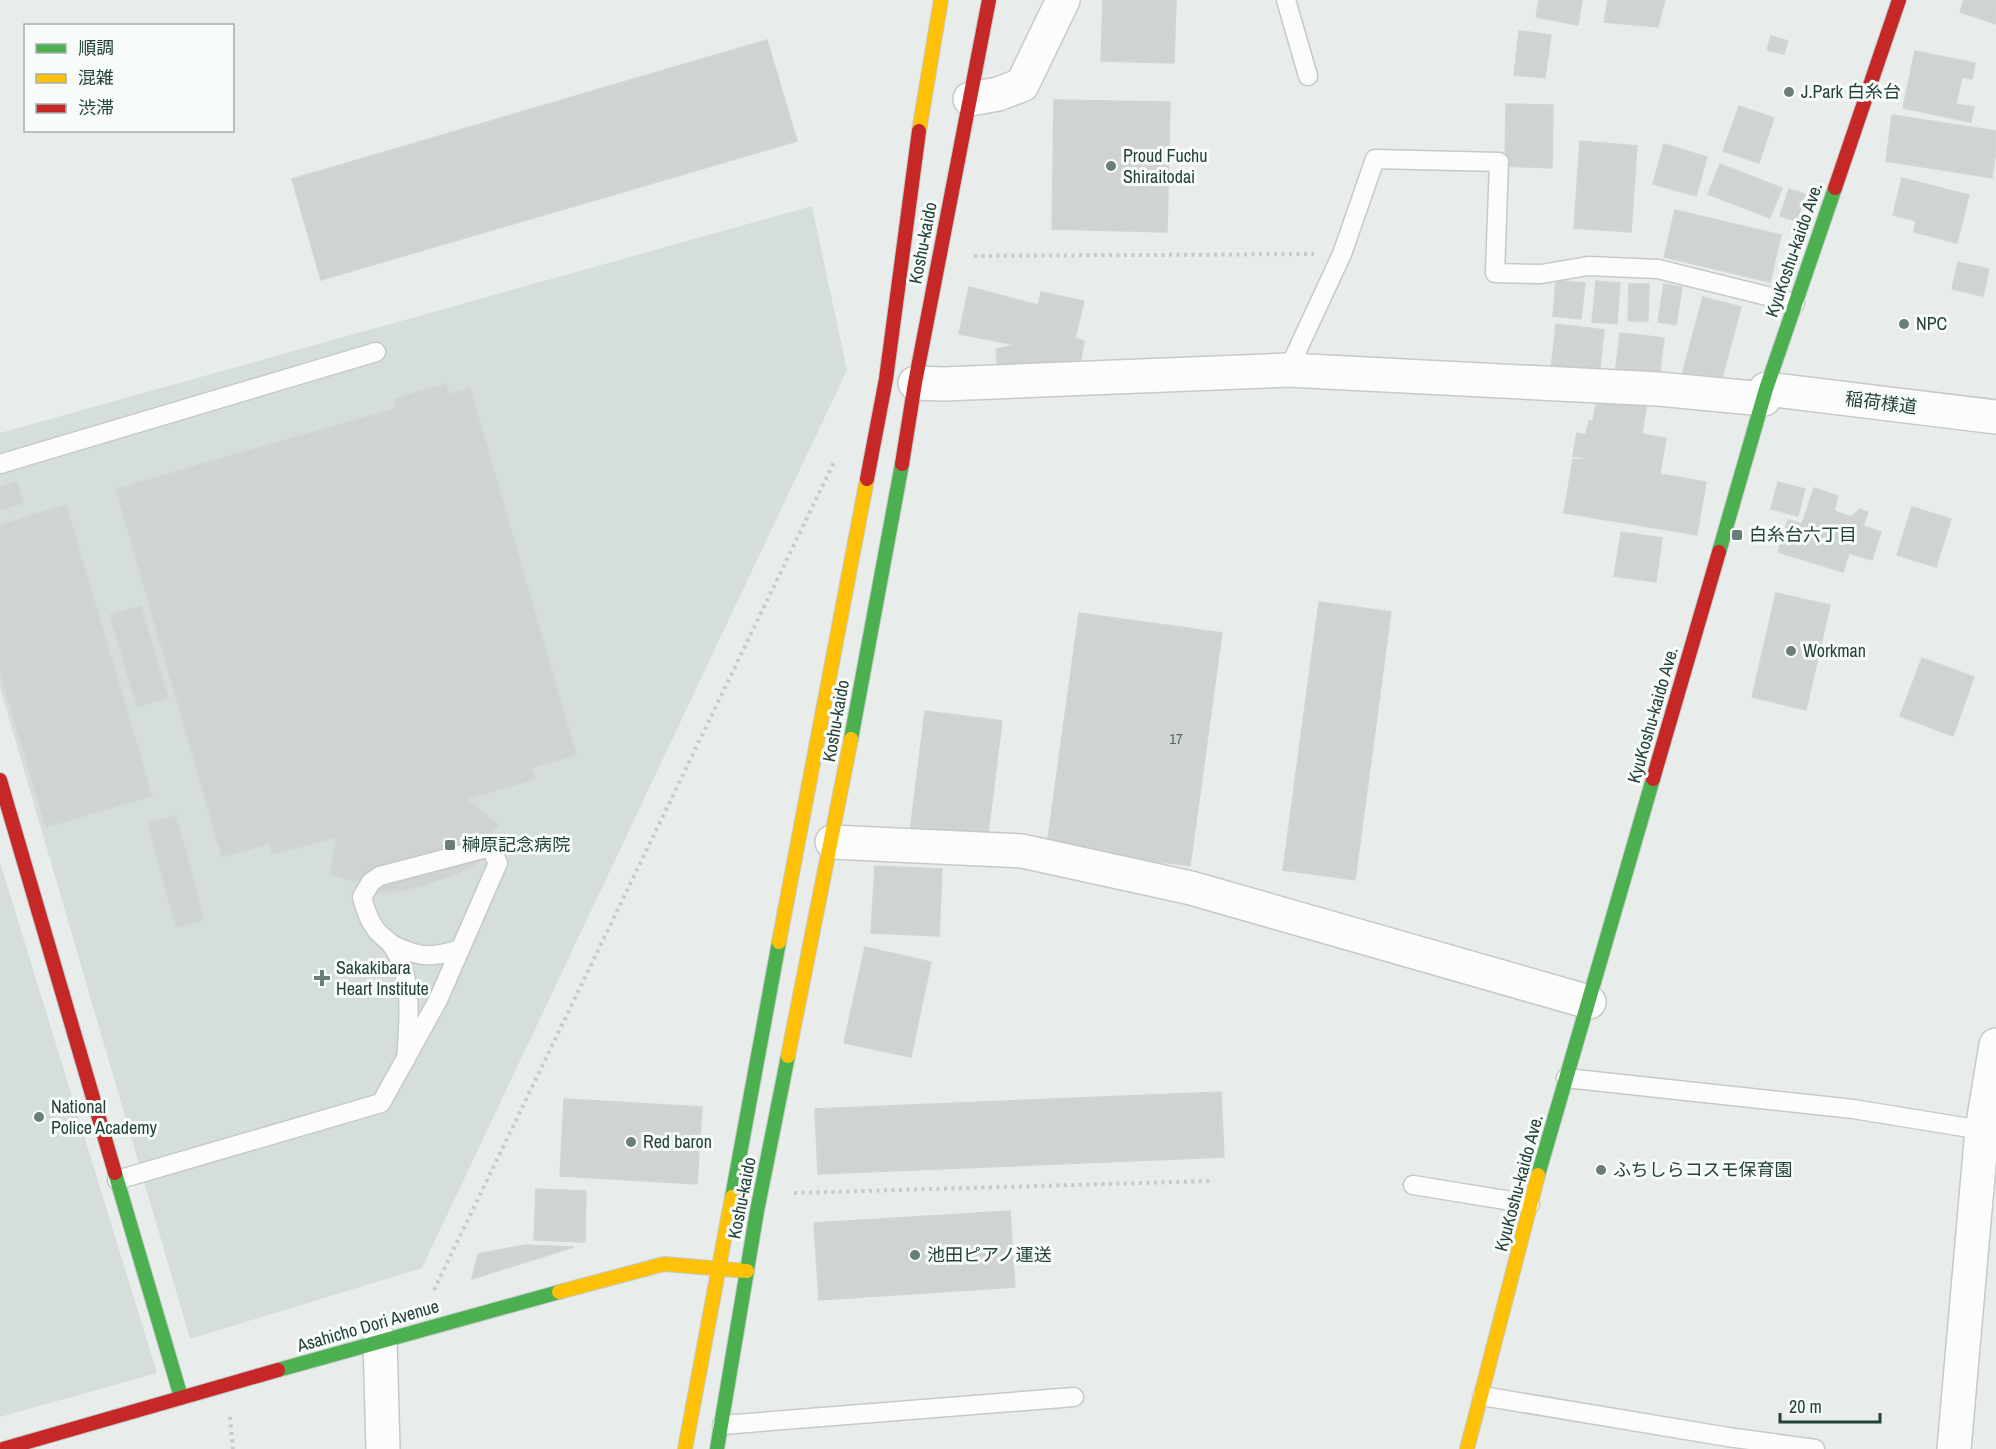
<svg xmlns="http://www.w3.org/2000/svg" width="1996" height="1449" font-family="'Archivo Narrow','Noto Sans JP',sans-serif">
<rect width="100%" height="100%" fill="#e8edeb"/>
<g fill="#d6dedb">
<polygon points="812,206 847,370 422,1268 190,1339 0,688 0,433"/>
<polygon points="0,862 157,1373 0,1417"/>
</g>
<g fill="#cfd4d2" stroke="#d1d6d4" stroke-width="1.5">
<polygon points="1103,0 1176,0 1174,63 1101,61"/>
<polygon points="1539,0 1582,0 1578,25 1536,17"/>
<polygon points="1608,0 1665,0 1658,27 1604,22"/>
<polygon points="1964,0 1996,0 1996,24 1960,12"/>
<polygon points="1519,31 1551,35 1545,78 1514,75"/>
<polygon points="1771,36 1788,41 1784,54 1767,50"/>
<polygon points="767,40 797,141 321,280 292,179"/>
<polygon points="1915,51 1975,63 1972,79 1962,77 1956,104 1974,107 1971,122 1903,108"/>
<polygon points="1054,100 1170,102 1167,232 1052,229"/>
<polygon points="1506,104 1553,105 1552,168 1505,166"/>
<polygon points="1739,106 1774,118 1759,163 1723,151"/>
<polygon points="1892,115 1996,131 1996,151 1992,178 1886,161"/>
<polygon points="1580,141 1637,146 1631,232 1574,228"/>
<polygon points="1664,144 1707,157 1696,196 1653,184"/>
<polygon points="1720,164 1782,188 1770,218 1708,194"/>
<polygon points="1902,178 1969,195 1957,243 1914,232 1916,221 1893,215"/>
<polygon points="1789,189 1805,194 1797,221 1780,216"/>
<polygon points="1675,210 1781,235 1770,282 1664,257"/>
<polygon points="1958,262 1989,269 1983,296 1952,289"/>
<polygon points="1556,280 1585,283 1581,319 1553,316"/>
<polygon points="1596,281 1620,283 1617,324 1592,322"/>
<polygon points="1629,284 1649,284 1648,321 1628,321"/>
<polygon points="1664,284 1682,287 1676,325 1658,322"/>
<polygon points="969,287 1038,305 1031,342 1016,345 959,334"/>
<polygon points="1041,292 1084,301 1075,338 1084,341 1081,360 998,371 996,349 1031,342"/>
<polygon points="1703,297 1741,307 1720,386 1682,375"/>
<polygon points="1556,324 1604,330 1599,375 1551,370"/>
<polygon points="1620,333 1664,338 1659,380 1615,375"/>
<polygon points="446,384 449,394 470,388 576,755 222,857 116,489 397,408 394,399"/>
<polygon points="1598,393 1647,401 1642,434 1666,438 1660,474 1706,482 1697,535 1564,513 1573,459 1584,460 1584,458 1573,456 1577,433 1586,435 1589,421 1593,421"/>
<polygon points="17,482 23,503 0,510 0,487"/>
<polygon points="1778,482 1805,489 1798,516 1771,509"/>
<polygon points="1814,488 1838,496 1834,511 1851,517 1860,509 1868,512 1863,526 1881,532 1872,560 1849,553 1843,572 1778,552 1788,520 1802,524"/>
<polygon points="66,505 152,796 46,827 0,673 0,525"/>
<polygon points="1912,507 1951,519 1936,567 1897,555"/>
<polygon points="1621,532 1662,538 1656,582 1614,576"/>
<polygon points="1776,593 1830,605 1806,710 1752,697"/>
<polygon points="1319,602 1391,612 1355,880 1283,870"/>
<polygon points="141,606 168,698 137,707 110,615"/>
<polygon points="1079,613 1222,633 1190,866 1047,846"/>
<polygon points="1922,658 1974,677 1953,736 1900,716"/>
<polygon points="925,711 1002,721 987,842 910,832"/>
<polygon points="531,768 535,779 467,799 499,826 486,837 469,846 479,863 456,874 422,886 394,892 366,893 367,881 348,880 330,874 337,837 273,854 269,843"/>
<polygon points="176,816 204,920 176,927 148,823"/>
<polygon points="875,866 942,869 939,936 871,933"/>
<polygon points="865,947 931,962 911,1057 844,1043"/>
<polygon points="1221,1092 1224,1157 818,1174 815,1109"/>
<polygon points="564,1099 702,1107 697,1184 560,1176"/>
<polygon points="536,1189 586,1191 585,1242 534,1240"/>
<polygon points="1010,1211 1015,1287 819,1300 814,1223"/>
<polygon points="525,1245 574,1247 472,1279 478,1254"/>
</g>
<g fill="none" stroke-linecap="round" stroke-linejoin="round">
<defs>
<g id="lane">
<polyline points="1286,0 1308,76"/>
<polyline points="1288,370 1342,254 1375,159 1499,162 1495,273 1541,274 1588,266 1658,269 1795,303"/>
<polyline points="0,464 376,352"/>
<path d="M391,944c27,13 39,15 69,5"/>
<polyline points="1566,1078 1853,1109 1982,1130"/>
<path d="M117,1180l264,-77 57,-103 60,-137 -8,-16 -110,29 -9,6 -9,15c3,12 7,24 15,34 4,5 10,8 14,13 23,32 18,78 15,115"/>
<polyline points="1413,1185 1530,1204"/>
<polyline points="1482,1396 1728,1437 1815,1449"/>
<polyline points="722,1425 1074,1397"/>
</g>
<g id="street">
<polyline points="970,99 998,94 1022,85 1063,0"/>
<polyline points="915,383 944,384 1288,370 1658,389 1764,399"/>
<polyline points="1766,389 1996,417"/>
<polyline points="832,842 1022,851 1191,888 1589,1002"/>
<polyline points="380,1341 383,1449"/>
<polyline points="1954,1449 1982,1130 1996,1045"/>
</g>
<g id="fast">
<polyline points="1719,552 1766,389 1835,188"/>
<polyline points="851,739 902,464"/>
<polyline points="115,1173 181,1397"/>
<polyline points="1538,1175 1653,779"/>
<polyline points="732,1197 779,942"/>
<polyline points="278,1370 559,1292"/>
<polyline points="717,1449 757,1211 788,1056"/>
</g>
<g id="slow">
<polyline points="919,131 941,0"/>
<polyline points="779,942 867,479"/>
<polyline points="788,1056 851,739"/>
<polyline points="559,1292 664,1264 747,1271"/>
<polyline points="685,1449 732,1197"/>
<polyline points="1467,1449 1538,1175"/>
</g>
<g id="jam">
<polyline points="1835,188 1899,0"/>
<polyline points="902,464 915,383 989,0"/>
<polyline points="867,479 886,379 919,131"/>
<polyline points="1653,779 1719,552"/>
<polyline points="0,780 115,1173"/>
<polyline points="3,1449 278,1370"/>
</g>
</defs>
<use href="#lane" stroke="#c5cac8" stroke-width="21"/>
<use href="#street" stroke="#c5cac8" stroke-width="36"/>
<use href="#fast" stroke="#c3cbc8" stroke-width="16"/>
<use href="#slow" stroke="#c3cbc8" stroke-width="16"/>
<use href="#jam" stroke="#c3cbc8" stroke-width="16"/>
<g stroke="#c3ccca" stroke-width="4" stroke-dasharray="3 4.5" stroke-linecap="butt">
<polyline points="974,256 1314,254"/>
<polyline points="794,1193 1210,1181"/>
<polyline points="434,1290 834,462"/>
<polyline points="230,1417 233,1449"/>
</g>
<use href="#lane" stroke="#fcfcfc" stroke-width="18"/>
<use href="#street" stroke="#fcfcfc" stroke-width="33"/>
<use href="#fast" stroke="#4caf50" stroke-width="14"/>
<use href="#slow" stroke="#ffc107" stroke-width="14"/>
<use href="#jam" stroke="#c62828" stroke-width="14"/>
</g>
<g fill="#697e78" stroke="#f7fbf9" stroke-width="2">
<circle cx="1789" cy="92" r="6"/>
<circle cx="1111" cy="166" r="6"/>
<circle cx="1904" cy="324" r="6"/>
<rect x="1731" y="529" width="12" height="12" rx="3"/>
<circle cx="1791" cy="651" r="6"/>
<rect x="444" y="839" width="12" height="12" rx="3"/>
<path d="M319 969h6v6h6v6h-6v6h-6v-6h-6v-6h6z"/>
<circle cx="39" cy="1117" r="6"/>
<circle cx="631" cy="1142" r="6"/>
<circle cx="1601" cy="1170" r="6"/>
<circle cx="915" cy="1255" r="6"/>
</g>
<g text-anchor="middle" stroke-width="6" stroke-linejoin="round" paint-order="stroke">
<g font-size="15" fill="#506761">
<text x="1176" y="744">17</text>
</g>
<g font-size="18" fill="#24423a" stroke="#f7fbf9" text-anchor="start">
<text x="1801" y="98">J.Park 白糸台</text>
<text x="1123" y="162">Proud Fuchu<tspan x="1123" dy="21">Shiraitodai</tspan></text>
<text x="1916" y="330">NPC</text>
<text x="1749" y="541">白糸台六丁目</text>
<text x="1803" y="657">Workman</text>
<text x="462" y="851">榊原記念病院</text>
<text x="336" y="974">Sakakibara<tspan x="336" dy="21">Heart Institute</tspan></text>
<text x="51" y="1113">National<tspan x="51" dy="21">Police Academy</tspan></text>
<text x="643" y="1148">Red baron</text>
<text x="1613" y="1176">ふちしらコスモ保育園</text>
<text x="927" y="1261">池田ピアノ運送</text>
</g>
<g font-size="18" fill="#24423a" stroke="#f7fbf9">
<text transform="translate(923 243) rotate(-79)" y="6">Koshu-kaido</text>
<text transform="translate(1794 250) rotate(-71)" y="6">KyuKoshu-kaido Ave.</text>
<text transform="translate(1881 403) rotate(7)" y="6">稲荷様道</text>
<text transform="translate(1653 715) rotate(-74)" y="6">KyuKoshu-kaido Ave.</text>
<text transform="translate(836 721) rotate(-80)" y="6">Koshu-kaido</text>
<text transform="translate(1519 1183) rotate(-75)" y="6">KyuKoshu-kaido Ave.</text>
<text transform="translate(742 1198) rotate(-79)" y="6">Koshu-kaido</text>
<text transform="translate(368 1326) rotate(-16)" y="6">Asahicho Dori Avenue</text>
</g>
</g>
<rect x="24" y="24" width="210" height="108" fill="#f7fbf9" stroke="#a3b1ad" stroke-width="1.5"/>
<rect x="36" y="44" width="30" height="9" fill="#4caf50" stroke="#a3b1ad" stroke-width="1.5"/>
<text x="78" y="54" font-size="18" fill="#24423a">順調</text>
<rect x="36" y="74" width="30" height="9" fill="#ffc107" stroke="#a3b1ad" stroke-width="1.5"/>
<text x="78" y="84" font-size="18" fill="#24423a">混雑</text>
<rect x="36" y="104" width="30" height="9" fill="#c62828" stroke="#a3b1ad" stroke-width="1.5"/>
<text x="78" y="114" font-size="18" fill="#24423a">渋滞</text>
<path d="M1780 1413v9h100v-9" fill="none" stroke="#24423a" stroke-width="3"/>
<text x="1789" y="1413" font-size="18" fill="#24423a" stroke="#f7fbf9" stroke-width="4.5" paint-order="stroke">20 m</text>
</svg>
